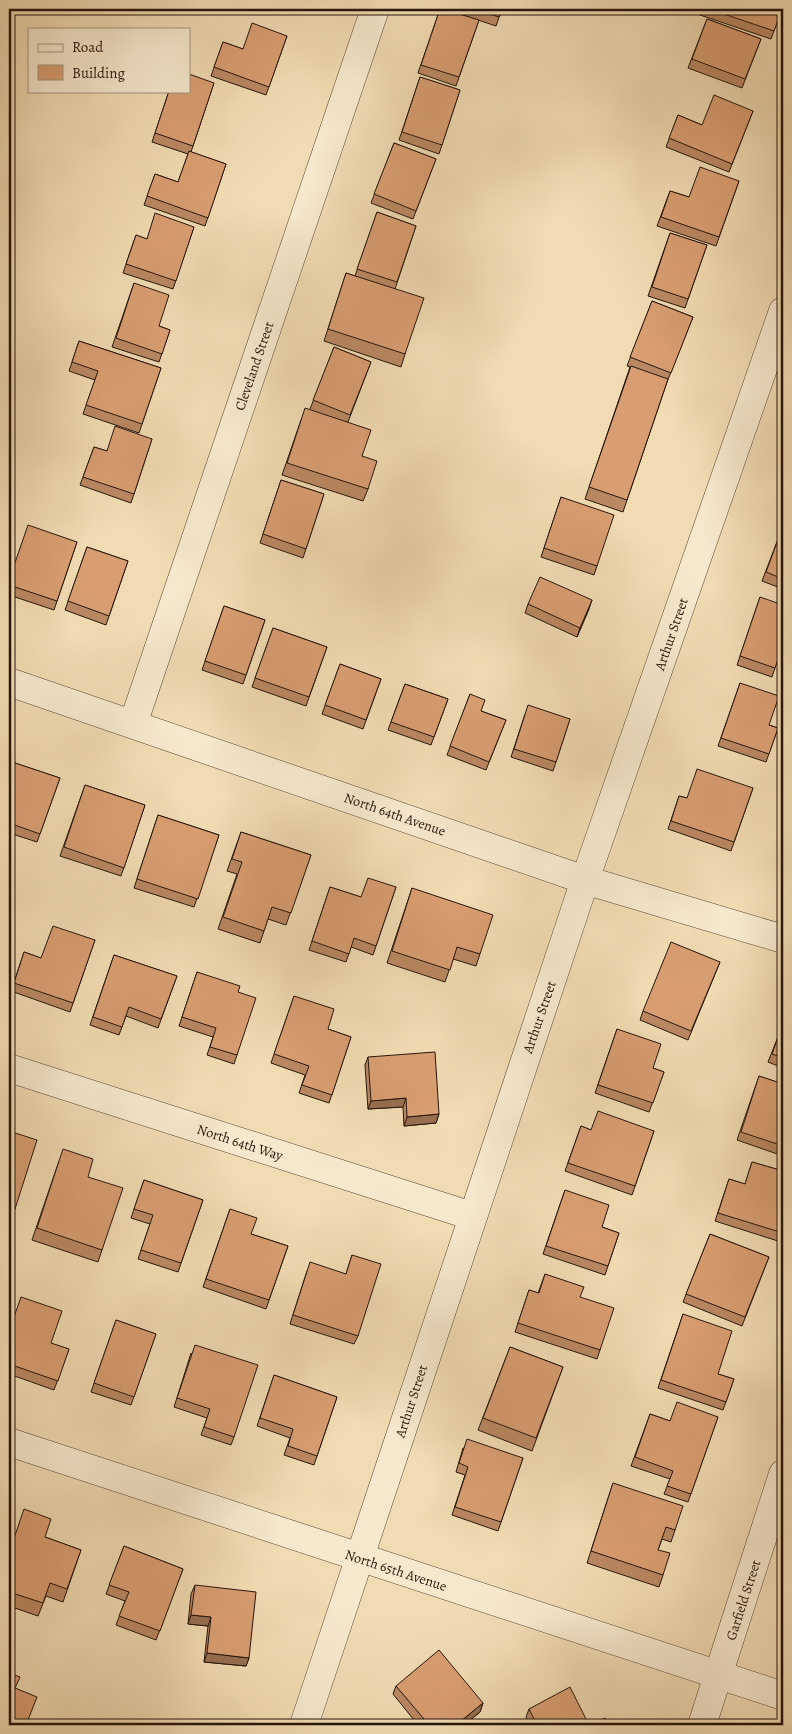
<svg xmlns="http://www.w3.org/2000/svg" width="792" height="1734" font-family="Alegreya,serif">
<rect width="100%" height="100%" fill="#f1dbb2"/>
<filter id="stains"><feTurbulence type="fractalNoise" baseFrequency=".004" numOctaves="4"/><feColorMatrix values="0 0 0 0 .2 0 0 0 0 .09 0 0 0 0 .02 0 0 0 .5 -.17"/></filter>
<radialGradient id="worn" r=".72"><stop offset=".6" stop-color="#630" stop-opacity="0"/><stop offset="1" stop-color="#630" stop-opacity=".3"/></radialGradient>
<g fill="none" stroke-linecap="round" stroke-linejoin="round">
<defs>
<g id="minor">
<polyline points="9,682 585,880 783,939"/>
<polyline points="133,724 375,9"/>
<polyline points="9,1068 472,1216"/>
<polyline points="9,1442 783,1696"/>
<polyline points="304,1725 585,880 783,311"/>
<polyline points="702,1725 783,1474"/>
</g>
</defs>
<use href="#minor" stroke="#594636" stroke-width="29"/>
<use href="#minor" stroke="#f6e8cd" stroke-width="28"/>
</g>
<g fill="#ba8862" stroke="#26150c">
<polygon points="9,9 12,9 9,16"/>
<polygon points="440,9 479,20 456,86 418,73"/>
<polygon points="449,9 502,9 496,26 448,10"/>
<polygon points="699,9 782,9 771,39 697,14"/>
<polygon points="707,19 761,39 742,88 688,68"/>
<polygon points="287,36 266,95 211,76 223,42 243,49"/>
<polygon points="420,77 460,90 439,154 399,140"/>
<polygon points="214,83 191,152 226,164 205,226 144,205 155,174 178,182 188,154 152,142 169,91"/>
<polygon points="753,111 729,172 666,147 678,115 702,125"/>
<polygon points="394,143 436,159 413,219 371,203"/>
<polygon points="739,181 716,246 657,226 670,191 689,197"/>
<polygon points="377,212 416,226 395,289 405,354 401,367 324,341 346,273 355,276"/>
<polygon points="194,227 173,289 123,273 136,235 146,239"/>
<polygon points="670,233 707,245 685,308 648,296"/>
<polygon points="134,283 159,326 170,330 159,362 112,347"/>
<polygon points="652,301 693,317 667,382 623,512 585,499 630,367 627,366"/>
<polygon points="79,341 161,368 139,433 83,414 95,380 69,371"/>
<polygon points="334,347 371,362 348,422 362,456 368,489 363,501 282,475 301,420 310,409"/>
<polygon points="152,439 131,503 80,485 94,447 107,451"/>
<polygon points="281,480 324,494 303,558 260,543"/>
<polygon points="561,497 597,566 594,575 541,557"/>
<polygon points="783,526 783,589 762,581"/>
<polygon points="77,542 54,610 9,595 9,579"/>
<polygon points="87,547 128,561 106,625 65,610"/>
<polygon points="760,597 783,644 772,677 737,665"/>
<polygon points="528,604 589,609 577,637 525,613"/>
<polygon points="224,606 265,620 243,684 202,670"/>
<polygon points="273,628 327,647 306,706 252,687"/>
<polygon points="340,664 381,679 363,729 322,714"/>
<polygon points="740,683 769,725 778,728 766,762 718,746"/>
<polygon points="405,684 448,699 431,745 388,730"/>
<polygon points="470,694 481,711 506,720 486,770 447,755"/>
<polygon points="525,714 570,719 553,771 511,757"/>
<polygon points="9,761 60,778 37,842 9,833"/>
<polygon points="85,785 145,805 121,876 60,856"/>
<polygon points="753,788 731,851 668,829 679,796 687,798"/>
<polygon points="158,815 219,835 194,907 134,888"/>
<polygon points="241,832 311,855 286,925 268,919 260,943 218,929 237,874 227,871"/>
<polygon points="330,887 361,897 396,887 373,955 351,947 346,962 309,950"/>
<polygon points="412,888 480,954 476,966 453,959 445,982 387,963"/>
<polygon points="95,940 70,1012 11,991 24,952 41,958"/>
<polygon points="114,955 177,976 158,1028 126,1016 119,1035 90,1025"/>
<polygon points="720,962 688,1040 640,1020 643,1011"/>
<polygon points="197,972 238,992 237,1055 234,1064 207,1055 213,1037 179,1026"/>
<polygon points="294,996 328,1029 351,1037 329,1103 299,1093 305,1075 271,1063"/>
<polygon points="783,1024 783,1068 768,1062"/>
<polygon points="617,1029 653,1068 664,1072 649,1112 595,1093"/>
<polygon points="368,1057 439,1114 436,1123 404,1126 403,1107 368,1109 365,1065"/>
<polygon points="759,1076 783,1084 783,1156 737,1140"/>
<polygon points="581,1126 591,1130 654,1131 632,1195 565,1171"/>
<polygon points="9,1131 15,1209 10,1221 9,1221"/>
<polygon points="59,1161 88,1177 102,1250 98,1262 32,1240"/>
<polygon points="752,1162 783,1171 783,1237 781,1242 715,1221 729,1179 745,1184"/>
<polygon points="144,1180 203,1200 178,1272 138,1259 150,1224 131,1218"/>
<polygon points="565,1190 602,1227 619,1233 605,1275 543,1254"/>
<polygon points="230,1209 251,1234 288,1246 266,1309 203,1287"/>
<polygon points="710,1234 769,1257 742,1326 683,1302"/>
<polygon points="352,1255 358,1336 354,1344 290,1324 307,1271 346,1274"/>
<polygon points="545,1274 580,1297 600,1350 597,1359 515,1332 529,1290 538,1293"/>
<polygon points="683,1314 718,1374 734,1379 723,1410 658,1388"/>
<polygon points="116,1320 156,1334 131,1405 91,1392"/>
<polygon points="9,1331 69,1349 54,1390 9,1374"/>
<polygon points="510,1347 563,1367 532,1451 478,1430"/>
<polygon points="191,1353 234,1437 231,1445 201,1435 207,1418 174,1407"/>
<polygon points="274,1375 337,1397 314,1465 284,1455 290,1438 257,1426"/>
<polygon points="650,1414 670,1421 718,1417 688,1502 664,1494 670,1479 631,1466"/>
<polygon points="463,1448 523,1458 498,1531 452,1515 465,1475 456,1472"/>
<polygon points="613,1483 675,1530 671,1542 662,1539 658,1550 663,1575 659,1587 587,1563"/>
<polygon points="45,1537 81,1550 63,1602 46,1596 38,1616 9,1606 9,1552"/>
<polygon points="124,1546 183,1569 156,1640 116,1625 125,1601 106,1594"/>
<polygon points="195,1585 249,1658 246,1666 204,1662 208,1626 188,1624 191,1594"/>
<polygon points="396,1686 483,1703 480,1712 464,1725 418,1725 393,1694"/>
<polygon points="529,1709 589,1725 530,1725 526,1717"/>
</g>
<g fill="#976f50" stroke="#26150c">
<polygon points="592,600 589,609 577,637 580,628"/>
<polygon points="406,1098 403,1107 368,1109 371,1101"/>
<polygon points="439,1114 436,1123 404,1126 407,1117"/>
<polygon points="191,1615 211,1617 208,1626 188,1624"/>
<polygon points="207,1653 249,1658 246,1666 204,1662"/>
<polygon points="483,1703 480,1712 464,1725 456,1725"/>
</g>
<g fill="#d89e72" stroke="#26150c">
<polygon points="440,9 443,9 479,20 459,77 421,65"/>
<polygon points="474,9 502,9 499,17"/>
<polygon points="709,9 782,9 774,31"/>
<polygon points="707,19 761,39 745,79 692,59"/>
<polygon points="252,23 287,36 269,87 214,67 223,42 243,49"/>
<polygon points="189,74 214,83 193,146 155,133 169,91 189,91"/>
<polygon points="420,77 460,90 442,145 402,132"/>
<polygon points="714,95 753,111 732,164 669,138 678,115 702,125"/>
<polygon points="394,143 436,159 416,211 374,194"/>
<polygon points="189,151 226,164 208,218 147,196 155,174 178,182"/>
<polygon points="700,167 739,181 719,237 661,217 670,191 689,197"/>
<polygon points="377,212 416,226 397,282 357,269"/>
<polygon points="155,213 194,227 176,281 126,264 136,235 147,239"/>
<polygon points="670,233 707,245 688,299 652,287"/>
<polygon points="346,273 424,298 405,354 328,329"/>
<polygon points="134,283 169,295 159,326 170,330 162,354 116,338"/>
<polygon points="652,301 693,317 671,373 630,357"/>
<polygon points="79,341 161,368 142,424 86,405 98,371 72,362"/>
<polygon points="334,347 371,362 350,415 313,400"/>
<polygon points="631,366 668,379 627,500 589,487"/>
<polygon points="305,408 371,430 362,456 377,461 368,489 287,463"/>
<polygon points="115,426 152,439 134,494 83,477 94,447 107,451"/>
<polygon points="281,480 324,494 306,549 263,534"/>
<polygon points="561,497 614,515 597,566 544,548"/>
<polygon points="28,525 77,542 57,601 9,585 9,580"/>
<polygon points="783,526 783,579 766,572"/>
<polygon points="87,547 128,561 109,616 68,601"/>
<polygon points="540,577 592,600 580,628 528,604"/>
<polygon points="760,597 783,605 783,644 775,668 740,656"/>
<polygon points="224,606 265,620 246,675 205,661"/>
<polygon points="273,628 327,647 309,697 255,678"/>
<polygon points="340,664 381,679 366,720 325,705"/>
<polygon points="740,683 779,696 769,725 778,728 769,754 721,738"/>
<polygon points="405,684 448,699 434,737 391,722"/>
<polygon points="470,694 485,700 481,711 506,720 489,762 450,746"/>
<polygon points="528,705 570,719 556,762 514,749"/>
<polygon points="9,761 60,778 40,834 9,823"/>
<polygon points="697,769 753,788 734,842 671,821 679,796 687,798"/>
<polygon points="85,785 145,805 124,868 64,847"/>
<polygon points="158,815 219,835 198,899 137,879"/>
<polygon points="241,832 311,855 291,913 272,907 264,931 223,917 242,862 232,859"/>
<polygon points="368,878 396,887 376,946 354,938 349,954 312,941 330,887 361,897"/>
<polygon points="412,888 493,915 480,954 457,947 450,970 392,951"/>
<polygon points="53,926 95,940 73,1003 14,983 24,952 41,958"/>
<polygon points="671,942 720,962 691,1031 643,1011"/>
<polygon points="114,955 177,976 161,1019 129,1007 122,1027 93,1017"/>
<polygon points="197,972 240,986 238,992 256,998 237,1055 210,1047 216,1028 182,1017"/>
<polygon points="294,996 334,1009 328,1029 351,1037 332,1095 302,1085 309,1066 274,1054"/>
<polygon points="783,1024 783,1058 772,1054"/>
<polygon points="617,1029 661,1044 653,1068 664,1072 653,1103 598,1085"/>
<polygon points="435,1052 439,1114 407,1117 406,1098 371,1101 368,1057"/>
<polygon points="759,1076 783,1084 783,1146 741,1132"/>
<polygon points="598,1111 654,1131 635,1186 568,1163 581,1126 591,1130"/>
<polygon points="9,1131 37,1140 15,1209 9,1207"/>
<polygon points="63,1149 93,1159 88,1177 123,1188 102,1250 37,1228"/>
<polygon points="752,1162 783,1171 783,1233 718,1213 729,1179 745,1184"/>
<polygon points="144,1180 203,1200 181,1263 141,1250 153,1215 134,1209"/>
<polygon points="565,1190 609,1205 602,1227 619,1233 608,1266 546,1246"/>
<polygon points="230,1209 257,1218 251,1234 288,1246 269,1300 206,1279"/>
<polygon points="710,1234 769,1257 745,1317 686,1294"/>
<polygon points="352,1255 381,1264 358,1336 293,1315 310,1262 346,1274"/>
<polygon points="545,1274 584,1287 580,1297 614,1308 600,1350 518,1323 529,1290 539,1293"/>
<polygon points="21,1297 62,1311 51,1343 69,1349 58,1381 9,1364 9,1331"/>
<polygon points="683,1314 732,1331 718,1374 734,1379 726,1402 661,1380"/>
<polygon points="116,1320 156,1334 134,1397 94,1383"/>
<polygon points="195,1345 258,1365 234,1437 204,1427 210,1409 177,1398"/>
<polygon points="510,1347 563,1367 536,1438 483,1418"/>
<polygon points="274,1375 337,1397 317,1456 288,1446 293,1429 260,1418"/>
<polygon points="677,1402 718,1417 691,1494 667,1486 673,1471 635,1457 650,1414 670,1421"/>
<polygon points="467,1439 523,1458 501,1522 455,1507 468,1467 459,1463"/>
<polygon points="613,1483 683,1506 675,1530 666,1527 658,1550 670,1553 663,1575 591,1551"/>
<polygon points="24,1509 51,1519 45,1537 81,1550 67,1589 50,1583 43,1603 9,1592 9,1553"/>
<polygon points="124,1546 183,1569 160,1631 119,1616 129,1592 109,1585"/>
<polygon points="195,1585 256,1592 249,1658 207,1653 211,1617 191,1615"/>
<polygon points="439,1650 483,1703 456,1725 429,1725 396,1686"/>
<polygon points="9,1673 20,1677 15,1688 37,1697 26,1725 9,1725"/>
<polygon points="570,1687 589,1725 537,1725 529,1709"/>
<polygon points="605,1718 608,1725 591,1725"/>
<polygon points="154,1721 167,1725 152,1725"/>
</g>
<g text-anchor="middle" stroke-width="5" stroke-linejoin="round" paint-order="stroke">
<g font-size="14" fill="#26150c" stroke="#f6e8cd">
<text transform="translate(254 366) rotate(-71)" y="5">Cleveland Street</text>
<text transform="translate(671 634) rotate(-71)" y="5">Arthur Street</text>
<text transform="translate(395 814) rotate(19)" y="5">North 64th Avenue</text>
<text transform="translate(539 1017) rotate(-71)" y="5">Arthur Street</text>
<text transform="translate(240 1142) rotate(18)" y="5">North 64th Way</text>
<text transform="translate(411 1401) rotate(-72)" y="5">Arthur Street</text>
<text transform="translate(396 1570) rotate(18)" y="5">North 65th Avenue</text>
<text transform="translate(743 1600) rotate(-72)" y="5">Garfield Street</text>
</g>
</g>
<rect width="792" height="1734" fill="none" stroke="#f1dbb2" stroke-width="30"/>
<rect x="10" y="10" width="772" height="1714" fill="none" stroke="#26150c" stroke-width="2.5"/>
<rect x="15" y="15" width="762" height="1704" fill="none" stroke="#26150c"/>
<rect x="28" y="28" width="162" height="65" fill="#f6e8cd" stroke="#a39480"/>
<rect x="38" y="44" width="25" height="8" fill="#f6e8cd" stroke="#a39480"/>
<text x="72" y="52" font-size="15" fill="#26150c">Road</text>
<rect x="38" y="65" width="25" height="15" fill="#d89e72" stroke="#a39480"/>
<text x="72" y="78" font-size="15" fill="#26150c">Building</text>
<rect width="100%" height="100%" filter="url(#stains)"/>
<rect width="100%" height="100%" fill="url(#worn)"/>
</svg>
